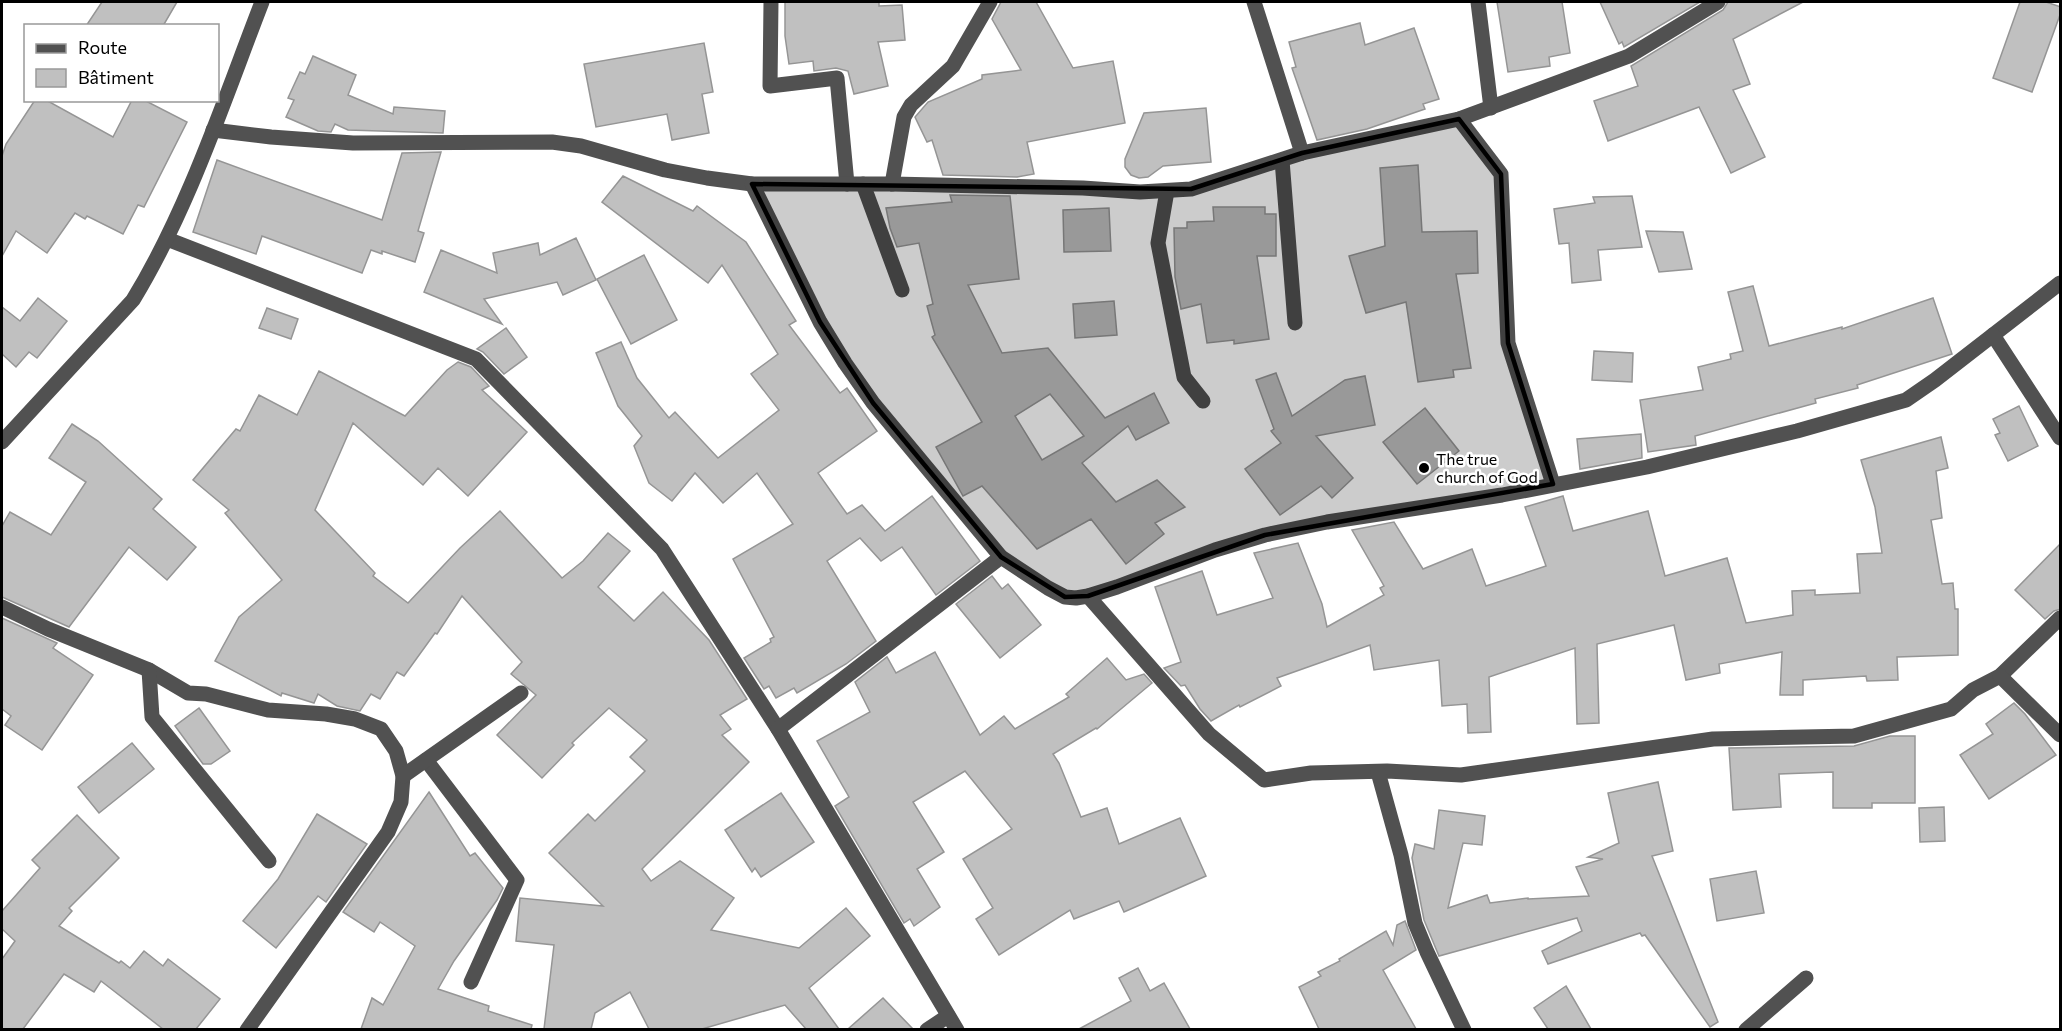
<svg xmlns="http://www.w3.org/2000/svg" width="2062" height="1031" font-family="Commissioner,sans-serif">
<rect width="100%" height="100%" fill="#fff"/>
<g fill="#c0c0c0" stroke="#959595" stroke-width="1.5" fill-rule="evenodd">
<polygon points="102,2 177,2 163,26 86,26"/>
<polygon points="785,2 879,2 879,6 902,5 905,40 878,42 888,86 854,94 848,71 836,68 814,71 813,61 789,64 785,36"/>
<polygon points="1001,2 1036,2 1073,68 1113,61 1125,123 1027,142 1034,174 1017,177 943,175 932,140 927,142 915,117 928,102 982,79 982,75 1021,70 992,19"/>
<polygon points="1497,2 1562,2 1570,53 1549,57 1550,66 1508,72"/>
<polygon points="1600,2 1700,2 1624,47 1622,42 1619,44"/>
<polygon points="1728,2 1803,2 1733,39 1750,84 1733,90 1765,157 1731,173 1699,107 1608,141 1594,101 1638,86 1631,66 1723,10"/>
<polygon points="2020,2 2046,2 2061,7 2061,12 2032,92 1993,78"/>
<polygon points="1360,23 1365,45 1414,28 1439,99 1423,104 1425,109 1367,129 1317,140 1292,68 1296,67 1289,42"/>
<polygon points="704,43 713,92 702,94 709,133 672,140 667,114 596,127 584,64"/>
<polygon points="313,56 356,75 348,95 393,114 394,107 445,111 443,133 348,130 335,124 331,132 318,131 286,117 294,100 288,98 300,72 305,74"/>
<polygon points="35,100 46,100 113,137 132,100 144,100 187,122 144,207 138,205 123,234 87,216 85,219 75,213 47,253 16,231 2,256 2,156 6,144"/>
<polygon points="1206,108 1211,162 1163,166 1148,177 1139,178 1131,175 1125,167 1125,159 1144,113"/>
<polygon points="441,152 418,231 424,233 415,262 382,251 382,254 371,250 362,273 262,236 256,254 193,232 217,160 382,220 402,153"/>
<polygon points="1418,165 1422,232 1477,231 1478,273 1456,274 1471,368 1453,370 1454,377 1418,382 1406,302 1366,313 1349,256 1385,246 1380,168"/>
<polygon points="623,176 693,211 697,206 746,242 796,321 789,325 840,393 847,388 877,431 818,473 847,514 862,505 885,531 932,496 980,561 936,595 902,547 881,561 860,538 827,561 876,641 846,664 797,693 794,688 776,698 769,686 764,689 744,658 771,642 770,639 774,637 733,559 793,524 757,473 723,503 695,473 672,501 649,483 634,446 642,436 618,406 596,353 621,342 637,378 669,418 675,412 718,458 779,410 751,374 778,354 722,265 708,283 602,202"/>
<path d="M950,195l60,1 9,83 -51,6 34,68 46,-5 57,70 49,-25 15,30 -33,17 -8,-14 -46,37 34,39 41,-22 28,27 -30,16 9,11 -38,30 -35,-45 -54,30 -55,-63 -19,10 -27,-49 46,-25 -50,-85 3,-2 -8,-29 6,-2 -14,-61 -22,4 -7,-19 -4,-20 66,-6zM1050,394l34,42 -42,24 -27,-44z"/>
<polygon points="1632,196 1642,247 1598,250 1601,280 1572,283 1569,243 1559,244 1554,209 1595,203 1593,197"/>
<polygon points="1213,207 1265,207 1265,214 1276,214 1276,256 1257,256 1269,339 1234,344 1234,340 1207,343 1201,304 1181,309 1175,277 1174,228 1187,228 1187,222 1214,221"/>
<polygon points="1109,208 1111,251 1064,252 1063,210"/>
<polygon points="1646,231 1683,232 1692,269 1659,272"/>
<polygon points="576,238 596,280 563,295 557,282 484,299 502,324 424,292 441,250 497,273 493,253 538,243 540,255"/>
<polygon points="644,255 677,320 631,344 597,279"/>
<polygon points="1753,286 1769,346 1842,327 1842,329 1933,298 1952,354 1857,385 1858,388 1815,399 1816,403 1695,436 1696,445 1648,452 1640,400 1703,390 1698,367 1731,359 1730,354 1743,351 1728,292"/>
<polygon points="38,298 67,321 37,358 29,352 16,367 2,354 2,307 20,321"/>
<polygon points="1114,301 1117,335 1075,338 1073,304"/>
<polygon points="267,308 298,319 291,339 259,328"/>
<polygon points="506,328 527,357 504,374 483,352 477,349"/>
<polygon points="1594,351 1633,353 1632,382 1592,380"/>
<polygon points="458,362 471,367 489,386 482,390 527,432 468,496 438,468 423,485 353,423 315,510 375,573 373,576 408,603 460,548 500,511 562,578 583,561 608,533 630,551 598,587 634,621 663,592 709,640 747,699 720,715 731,729 722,735 749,762 642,869 651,881 680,861 734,898 711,930 799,948 846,908 870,936 809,988 839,1029 806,1029 785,1005 702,1029 649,1029 630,992 595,1013 591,1029 544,1029 554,945 516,941 520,898 603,906 549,853 588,814 595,821 645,771 630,757 647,740 609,708 572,743 574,745 542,778 497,735 536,695 511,674 522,662 462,596 437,634 435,633 404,676 397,672 380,699 371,694 360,711 337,706 318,694 314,703 282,693 281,696 215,661 239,617 282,580 225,513 229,510 193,480 236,429 240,431 259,395 297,415 319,371 405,416 447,370"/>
<polygon points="1276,373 1292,416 1345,380 1365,376 1375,425 1316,436 1353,478 1332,498 1321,486 1280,515 1245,469 1281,443 1271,431 1274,429 1256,380"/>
<polygon points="2019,406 2038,446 2008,461 1995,435 2000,433 1993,419"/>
<polygon points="1425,408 1459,451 1417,484 1383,442"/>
<polygon points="72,424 98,441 162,499 153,509 196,547 167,580 129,547 69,627 2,597 2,526 10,512 51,535 86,482 49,458"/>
<polygon points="1641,434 1642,458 1580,469 1577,439"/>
<polygon points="1941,437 1948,468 1936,471 1942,518 1931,520 1942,584 1953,583 1955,609 1958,609 1958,655 1897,657 1898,680 1867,681 1866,676 1803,680 1803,695 1780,695 1782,652 1719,664 1720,673 1686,680 1674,625 1597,644 1599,723 1577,724 1575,648 1489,677 1491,732 1468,733 1467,704 1442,706 1439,660 1374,670 1370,645 1277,678 1281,686 1240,707 1239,705 1211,721 1200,709 1185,685 1181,686 1164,668 1181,662 1155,587 1202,571 1217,615 1273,598 1254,553 1298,543 1322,604 1327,627 1384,595 1380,588 1384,586 1352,530 1394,522 1423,569 1472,549 1486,586 1546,566 1525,507 1563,496 1573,531 1648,511 1665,576 1727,558 1746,623 1793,615 1792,591 1815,590 1815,595 1860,593 1857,554 1882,553 1875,507 1861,460"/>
<polygon points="2061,543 2061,609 2054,611 2045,619 2015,590"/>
<polygon points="992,576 1002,589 1008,584 1041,625 1000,658 956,604"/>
<polygon points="2,618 57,643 53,648 93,675 42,750 5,725 11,716 2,709"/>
<polygon points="935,652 980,735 1004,716 1015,729 1069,697 1066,694 1107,658 1126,680 1144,674 1152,683 1097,729 1096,728 1053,754 1059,763 1081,817 1107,808 1119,844 1180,818 1206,876 1124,912 1119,901 1074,919 1070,910 999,955 976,919 993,908 963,859 1012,829 965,771 913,802 944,852 917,869 940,907 914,926 910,919 904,923 835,806 849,797 817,741 870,712 855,682 887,657 896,673"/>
<polygon points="2014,703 2025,714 2056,755 1989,799 1960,755 1993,734 1986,724"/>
<polygon points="199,708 230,751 211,764 203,764 175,726"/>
<polygon points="1890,736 1915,736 1915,803 1872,803 1872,808 1833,808 1833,772 1779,774 1781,807 1733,810 1729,748 1854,746"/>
<polygon points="132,743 154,769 99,813 78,787"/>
<polygon points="1658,782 1673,851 1652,856 1718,1022 1710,1027 1645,935 1642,936 1640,933 1548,964 1542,951 1582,931 1577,918 1439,956 1424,920 1412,858 1415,844 1434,849 1439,810 1485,816 1482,845 1463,843 1448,908 1487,895 1490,903 1528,898 1528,899 1589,896 1576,867 1603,859 1588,857 1619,843 1608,793"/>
<polygon points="429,792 470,856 475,853 503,888 497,900 454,961 438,989 489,1006 488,1011 532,1025 531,1029 361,1029 372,998 383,1005 415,946 380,922 374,932 343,912"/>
<polygon points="781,793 814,842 761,877 755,868 752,872 725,830"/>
<polygon points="1944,807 1945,841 1920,842 1919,808"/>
<polygon points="317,814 367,844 326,902 318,896 276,948 243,921 278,879"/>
<polygon points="77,815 119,858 69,908 72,911 59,926 119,963 121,961 130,968 144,951 163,966 168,959 220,999 196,1029 163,1029 101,981 94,992 64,974 23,1029 2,1029 2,959 15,941 2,929 2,911 40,868 32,860"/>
<polygon points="1756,871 1764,913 1717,921 1710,879"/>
<polygon points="1405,921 1416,950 1383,970 1416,1029 1319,1029 1299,987 1321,976 1318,972 1340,961 1339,959 1386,931 1393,945 1397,925"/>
<polygon points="1138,968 1150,991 1164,983 1190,1029 1079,1029 1131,1001 1119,978"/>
<polygon points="1566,986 1591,1029 1548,1029 1534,1008"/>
<polygon points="883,998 913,1029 848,1029"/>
</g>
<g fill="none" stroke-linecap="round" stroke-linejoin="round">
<g stroke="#515151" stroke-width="15">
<polyline points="771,2 770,86 837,78 847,184"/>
<polyline points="1254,2 1302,153"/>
<polyline points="1478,2 1491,108"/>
<polyline points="1459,119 1501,174 1508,343 1553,484"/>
<polyline points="213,130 271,137 353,143 552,142 581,146 665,170 707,178 752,184 892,184 1083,188 1140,192 1191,189 1302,153 1459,119 1629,56 1718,2"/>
<polyline points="1282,160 1295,323"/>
<polyline points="752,184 820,322 845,363 873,403 1001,557 1048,588 1065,597 1076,598 1088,596 1117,587 1215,550 1265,535 1327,522 1502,495 1647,467 1797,431 1906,400 1935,380 2060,283"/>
<polyline points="863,184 902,290"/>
<polyline points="892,184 904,117 911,105 953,66 990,2"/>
<polyline points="1167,191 1158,243 1184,377 1203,401"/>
<polyline points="167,239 476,359 662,549 778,729 957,1030"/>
<polyline points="1993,335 2060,438"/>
<path d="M2,442l131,-142c55,-90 91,-200 129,-298"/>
<polyline points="1088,596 1209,734 1264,780 1311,773 1387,771 1461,775 1713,739 1854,736 1951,709 1973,690 2000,676 2060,618"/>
<polyline points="2,607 48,629 149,670 188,693 206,694 268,710 326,714 355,719 381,729 396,751 403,776 401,802 388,832 247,1030"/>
<polyline points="149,670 152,717 269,861"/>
<polyline points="2000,676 2060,735"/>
<polyline points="778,729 1001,557"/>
<polyline points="426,760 517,880 471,982"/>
<polyline points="1378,772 1401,855 1415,923 1427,952 1464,1030"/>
<polyline points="403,776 521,693"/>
<polyline points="927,1030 948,1016"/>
<polyline points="1746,1030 1806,978"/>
</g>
</g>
<path fill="#000" fill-opacity="0.2" stroke="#000" stroke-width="4.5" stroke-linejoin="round" d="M1459,119l42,55 7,169 45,141 -288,51 -177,61 -23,1 -64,-40 -128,-154 -53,-81 -68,-138 439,5 111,-36z"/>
<circle fill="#000" stroke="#fff" stroke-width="2" cx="1424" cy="468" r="6"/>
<g text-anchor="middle" stroke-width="5" stroke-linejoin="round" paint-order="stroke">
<g font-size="16" fill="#000" stroke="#fff" text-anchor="start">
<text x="1436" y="465">The true<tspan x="1436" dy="18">church of God</tspan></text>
</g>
</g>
<rect width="2062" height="1031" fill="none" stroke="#000000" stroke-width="6"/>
<rect x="24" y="24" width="195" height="78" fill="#ffffff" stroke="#999999" stroke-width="1.5"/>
<rect x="36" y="44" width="30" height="9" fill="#515151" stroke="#999999" stroke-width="1.5"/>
<text x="78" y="54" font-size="18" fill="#000000">Route</text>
<rect x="36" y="69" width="30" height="18" fill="#c0c0c0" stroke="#999999" stroke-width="1.5"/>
<text x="78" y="84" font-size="18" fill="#000000">Bâtiment</text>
</svg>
